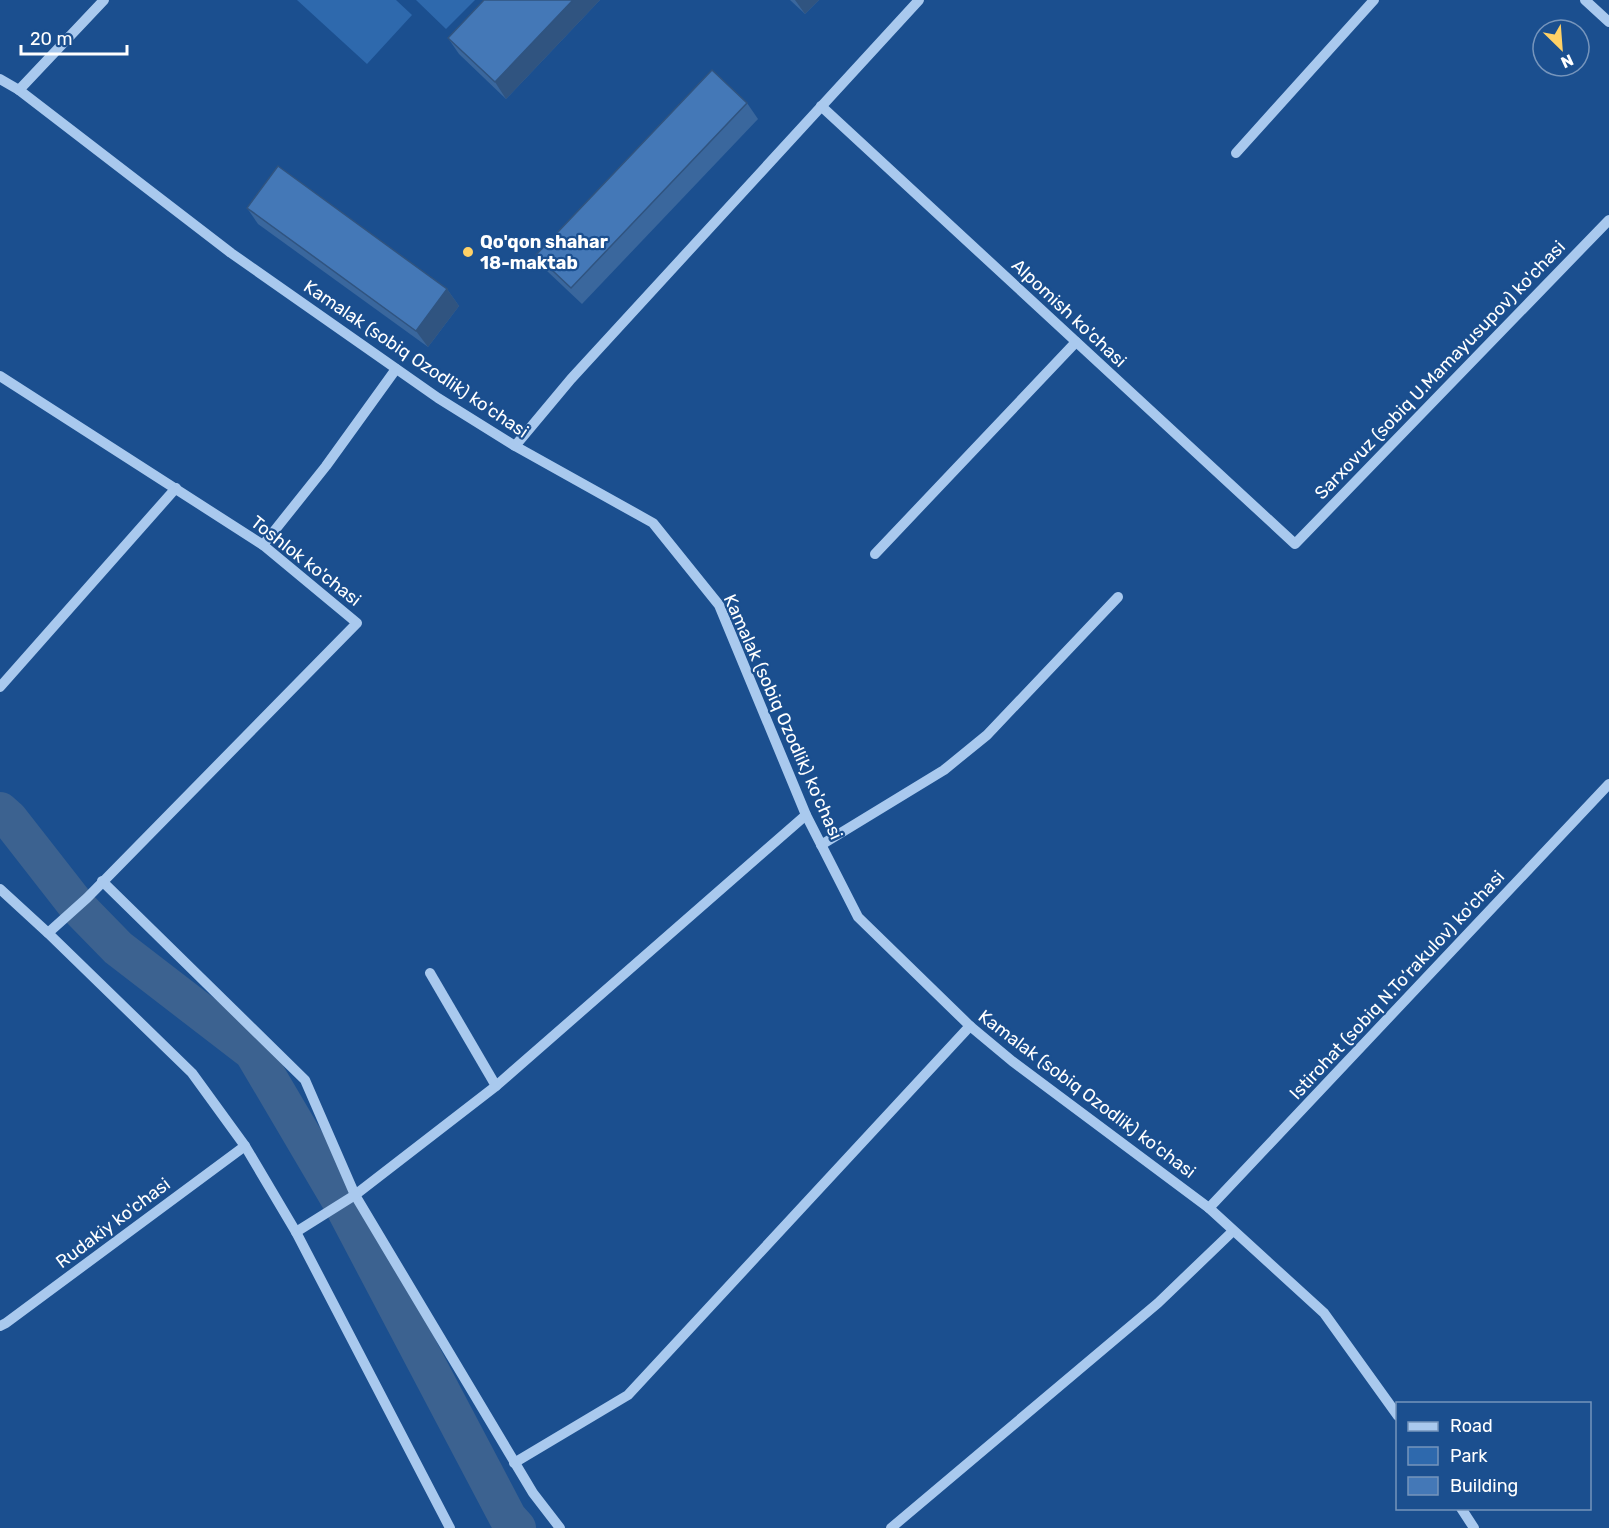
<svg xmlns="http://www.w3.org/2000/svg" width="1609" height="1528" font-family="Rubik,sans-serif">
<rect width="100%" height="100%" fill="#1b4f8f"/>
<g fill="#2e69ad">
<polygon points="297,0 396,0 412,15 367,64"/>
<polygon points="416,0 475,0 446,29"/>
</g>
<g fill="none" stroke-linecap="round" stroke-linejoin="round">
<polyline stroke="#3c6290" stroke-width="38" points="0,811 9,819 77,906 118,948 253,1052 342,1203 508,1518 517,1528"/>
<g stroke="#a9c9ee" stroke-width="10">
<polyline points="1585,0 1609,22"/>
<polyline points="0,79 19,90 231,253 438,398 515,446 653,523 719,605 806,815 858,917 970,1026 1012,1061 1209,1208 1324,1313 1398,1416"/>
<polyline points="19,90 104,0"/>
<polyline points="821,106 1295,544 1609,220"/>
<polyline points="1236,153 1374,0"/>
<polyline points="0,376 263,545 357,623 87,898 48,933"/>
<polyline points="515,446 571,379 919,0"/>
<polyline points="263,545 326,466 396,369"/>
<polyline points="875,554 1076,342"/>
<polyline points="0,687 176,488"/>
<polyline points="821,845 944,770 987,735 1118,597"/>
<polyline points="102,881 305,1080 355,1195 533,1493 560,1528"/>
<polyline points="0,889 48,933 192,1073 245,1146 296,1232 450,1528"/>
<polyline points="430,973 496,1086"/>
<polyline points="1209,1208 1609,784"/>
<polyline points="296,1232 355,1195 496,1086 806,815"/>
<polyline points="0,1326 6,1323 245,1146"/>
<polyline points="514,1463 628,1395 970,1026"/>
<polyline points="1461,1508 1474,1528"/>
<polyline points="891,1528 1158,1303 1233,1231"/>
</g>
</g>
<g fill="#3a679d">
<polygon points="484,0 600,0 506,99 459,54 448,38"/>
<polygon points="790,0 819,0 805,14"/>
<polygon points="747,103 758,119 582,304 547,271 536,255"/>
<polygon points="247,208 447,289 459,306 428,347 258,224"/>
</g>
<g fill="#305480">
<polygon points="573,0 600,0 506,99 495,82"/>
<polygon points="795,0 819,0 805,14"/>
<polygon points="447,289 459,306 428,347 416,331"/>
</g>
<g fill="#4478b7" stroke="#305480" stroke-width="1.5">
<polygon points="484,0 573,0 495,82 448,38"/>
<polygon points="712,70 747,103 571,288 536,255"/>
<polygon points="278,166 447,289 416,331 247,208"/>
</g>
<circle fill="#ffd166" stroke="#1b4f8f" stroke-width="2" cx="468" cy="252" r="6"/>
<g text-anchor="middle" stroke-width="4.5" stroke-linejoin="round" paint-order="stroke">
<g font-size="18" font-weight="bold" fill="#fff" stroke="#1b4f8f" text-anchor="start">
<text x="480" y="248">Qo'qon shahar<tspan x="480" dy="21">18-maktab</tspan></text>
</g>
<g font-size="18" fill="#fff" stroke="#1b4f8f">
<text transform="translate(1069 313) rotate(43)" y="6">Alpomish ko'chasi</text>
<text transform="translate(416 359) rotate(34)" y="6">Kamalak (sobiq Ozodlik) ko'chasi</text>
<text transform="translate(1440 370) rotate(-46)" y="6">Sarxovuz (sobiq U.Mamayusupov) ko'chasi</text>
<text transform="translate(306 561) rotate(38)" y="6">Toshlok ko'chasi</text>
<text transform="translate(783 717) rotate(66)" y="6">Kamalak (sobiq Ozodlik) ko'chasi</text>
<text transform="translate(1397 985) rotate(-47)" y="6">Istirohat (sobiq N.To‘rakulov) ko'chasi</text>
<text transform="translate(1087 1094) rotate(37)" y="6">Kamalak (sobiq Ozodlik) ko'chasi</text>
<text transform="translate(113 1223) rotate(-37)" y="6">Rudakiy ko'chasi</text>
</g>
</g>
<rect x="1396" y="1402" width="195" height="108" fill="#1b4f8f" stroke="#7695bc" stroke-width="1.5"/>
<rect x="1408" y="1422" width="30" height="9" fill="#a9c9ee" stroke="#7695bc" stroke-width="1.5"/>
<text x="1450" y="1432" font-size="18" fill="#ffffff">Road</text>
<rect x="1408" y="1447" width="30" height="18" fill="#2e69ad" stroke="#7695bc" stroke-width="1.5"/>
<text x="1450" y="1462" font-size="18" fill="#ffffff">Park</text>
<rect x="1408" y="1477" width="30" height="18" fill="#4478b7" stroke="#7695bc" stroke-width="1.5"/>
<text x="1450" y="1492" font-size="18" fill="#ffffff">Building</text>
<g transform="translate(1561 48) rotate(155)"><circle r="28" fill="#1b4f8f" stroke="#7695bc" stroke-width="1.5"/>
<path d="M0-4.5L10 22L0 15L-10 22Z" fill="#ffd166"/>
<text y="-9" font-size="16" font-weight="bold" text-anchor="middle" fill="#ffffff">N</text>
</g>
<path d="M21 45v9h106v-9" fill="none" stroke="#ffffff" stroke-width="3"/>
<text x="30" y="45" font-size="18" fill="#ffffff" stroke="#1b4f8f" stroke-width="4.5" paint-order="stroke">20 m</text>
</svg>
